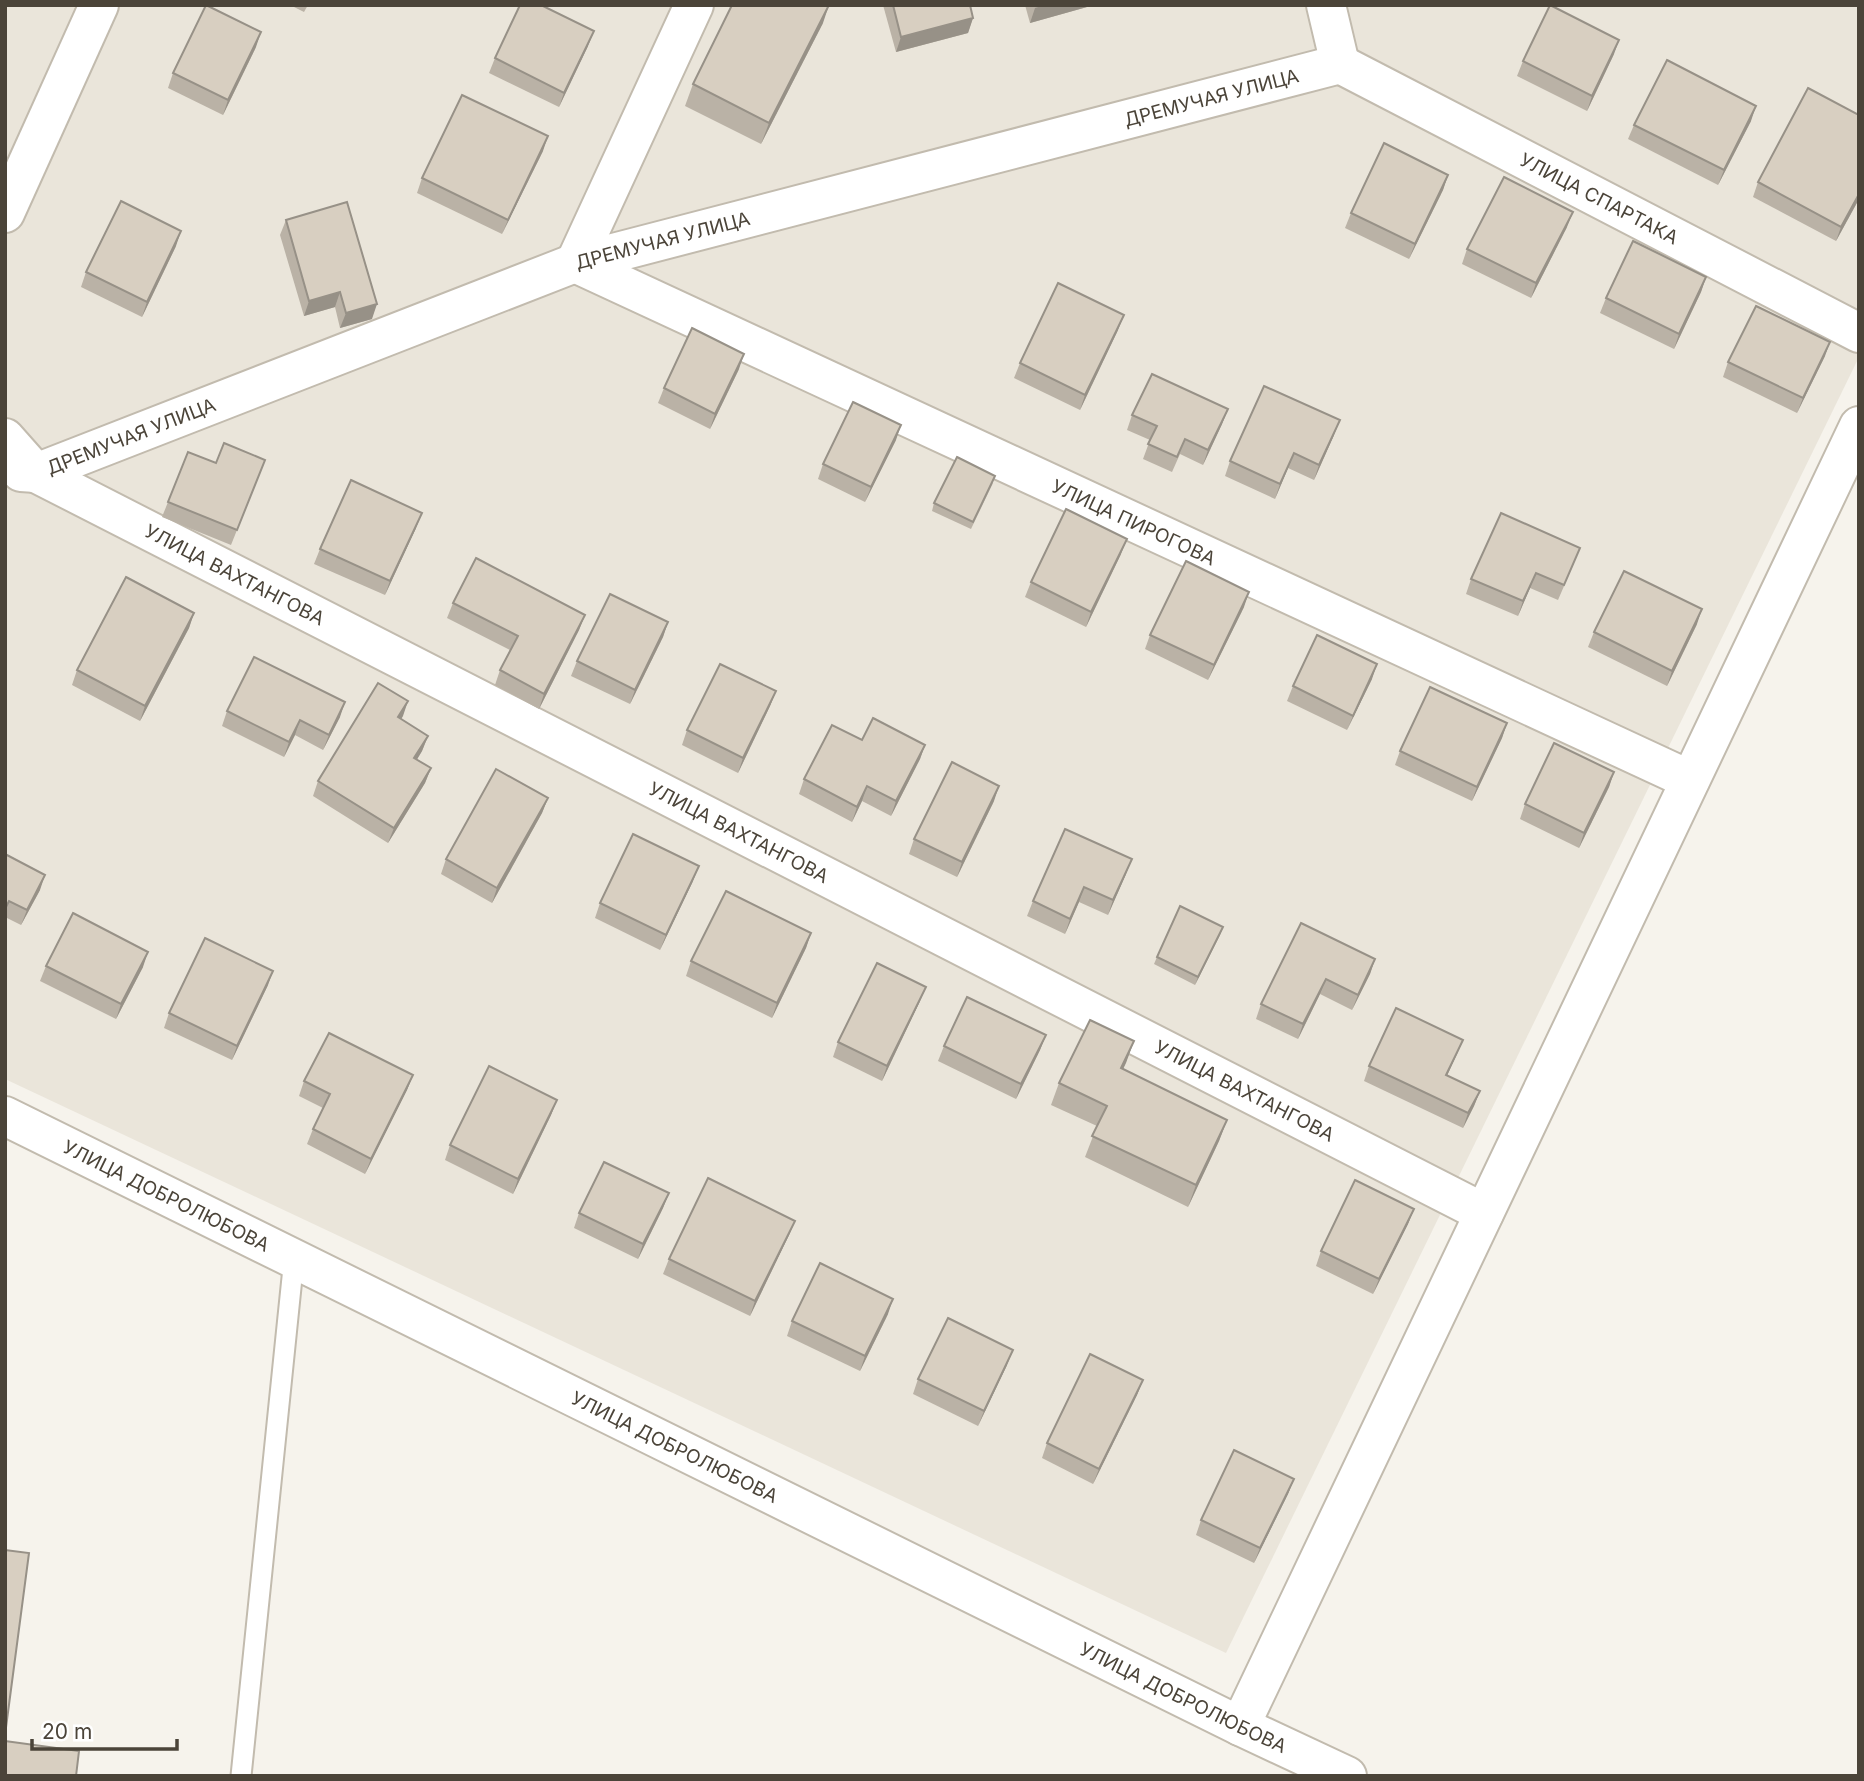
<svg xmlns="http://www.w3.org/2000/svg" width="1864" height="1781" font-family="Inter,sans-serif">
<rect width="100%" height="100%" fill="#f6f3ec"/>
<polygon fill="#eae5da" points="5,5 1859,5 1859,357 1226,1653 5,1079"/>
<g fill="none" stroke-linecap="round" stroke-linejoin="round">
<defs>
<polyline id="service" points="241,1776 294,1258"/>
<g id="minor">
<path id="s1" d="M694,5l-119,258 1115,517"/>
<polyline points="1326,5 1340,64"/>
<path id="s2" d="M1340,64l519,269"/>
<polyline points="5,213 99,5"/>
<path id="s3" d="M5,438l31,35 1448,740"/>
<path id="s4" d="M21,472l15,1 539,-210 765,-199"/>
<path id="s5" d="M5,1116l1235,610 107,50"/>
<polyline points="1240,1726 1859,426"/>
</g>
</defs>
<use href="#service" stroke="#c2bbae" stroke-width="23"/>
<use href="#minor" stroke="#c2bbae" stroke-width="42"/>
<use href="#service" stroke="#fff" stroke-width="19"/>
<use href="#minor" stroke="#fff" stroke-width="38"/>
</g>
<g fill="#bab2a6">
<polygon points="290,5 308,5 304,12"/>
<polygon points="883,5 970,5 973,18 968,33 896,52"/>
<polygon points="1025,5 1087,5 1087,7 1030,23"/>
<polygon points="823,23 761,144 685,106 693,84"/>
<polygon points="588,46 559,107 489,73 495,58"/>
<polygon points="256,47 223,115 168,88 173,73"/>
<polygon points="1614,54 1587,111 1517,76 1523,61"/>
<polygon points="1751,121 1718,185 1628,139 1634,125"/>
<polygon points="543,151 502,234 417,193 422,178"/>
<polygon points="1448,175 1443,190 1409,259 1345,228 1351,213"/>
<polygon points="1758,182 1859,199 1836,241 1753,197"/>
<polygon points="286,220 372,319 340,328 335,307 304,316 280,235"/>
<polygon points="1567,227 1531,298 1462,264 1467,249"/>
<polygon points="176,246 142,317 81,287 86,272"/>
<polygon points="1706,277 1701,292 1674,349 1600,313 1606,298"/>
<polygon points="1118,330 1080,410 1014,378 1020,363"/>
<polygon points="1825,356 1797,413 1723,377 1728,362"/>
<polygon points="739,369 710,429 658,403 664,388"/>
<polygon points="1228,409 1222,424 1203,465 1180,454 1172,472 1143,459 1150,440 1127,430 1132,415"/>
<polygon points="1334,435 1314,480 1288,468 1275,499 1225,476 1230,461"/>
<polygon points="896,440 865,502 818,479 823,464"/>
<polygon points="265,460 231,545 162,517 168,502 216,463"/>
<polygon points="993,483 971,529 932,511 934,503"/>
<polygon points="416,528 385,595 314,564 320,549"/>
<polygon points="1121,554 1086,627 1025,597 1031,582"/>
<polygon points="1574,563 1558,600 1530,588 1518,616 1466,594 1471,579"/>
<polygon points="453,603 585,615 579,630 539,709 495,685 500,670 510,650 447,618"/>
<polygon points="1244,607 1208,680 1145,649 1150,635"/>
<polygon points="194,613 189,628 140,721 72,685 77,670"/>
<polygon points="668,622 663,637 630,704 571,676 577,661"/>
<polygon points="1697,624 1667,686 1588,647 1594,632"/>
<polygon points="1372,679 1347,730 1287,701 1293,686"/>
<polygon points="776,691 770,706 738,773 682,745 687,730"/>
<polygon points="227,711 340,717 323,750 295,735 284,757 222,726"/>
<polygon points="403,716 401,719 428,736 422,751 417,759 431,768 425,783 388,843 313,796 318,781"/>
<polygon points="1507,723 1502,738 1472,801 1395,765 1400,751"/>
<polygon points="862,740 925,745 920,759 891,816 862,801 852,822 799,794 804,779"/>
<polygon points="1614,772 1609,787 1579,848 1520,819 1525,804"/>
<polygon points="548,798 542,813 492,903 441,874 446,859"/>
<polygon points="994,801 957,877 909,854 914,839"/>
<polygon points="5,854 40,890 21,925 5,917"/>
<polygon points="1126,874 1108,915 1079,902 1065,934 1027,916 1033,901"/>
<polygon points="693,881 660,950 595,918 600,903"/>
<polygon points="1223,927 1195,985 1154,964 1157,957"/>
<polygon points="811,933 806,948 772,1018 686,976 691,961"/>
<polygon points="1375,959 1370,974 1352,1010 1320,994 1298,1039 1256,1019 1261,1004"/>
<polygon points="46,966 143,967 116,1019 40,981"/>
<polygon points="268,985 232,1060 164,1028 169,1013"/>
<polygon points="920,1001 882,1081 833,1057 838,1042"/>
<polygon points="1046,1035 1040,1050 1016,1099 938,1061 944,1046"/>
<polygon points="1463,1040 1447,1076 1480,1091 1474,1106 1463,1128 1364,1081 1369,1066"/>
<polygon points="1134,1041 1123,1069 1227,1120 1219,1141 1188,1207 1085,1157 1097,1126 1051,1105 1059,1083"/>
<polygon points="413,1075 407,1090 365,1174 307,1144 313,1129 323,1108 299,1096 304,1081"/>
<polygon points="557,1100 551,1115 513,1194 445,1160 450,1145"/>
<polygon points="669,1193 663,1208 638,1259 574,1228 579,1213"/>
<polygon points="1414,1209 1408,1224 1373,1294 1316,1266 1321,1251"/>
<polygon points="795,1221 789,1235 750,1316 663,1274 669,1259"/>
<polygon points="888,1314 860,1371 787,1336 792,1321"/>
<polygon points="1007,1365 978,1426 913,1394 918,1379"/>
<polygon points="1143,1380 1137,1395 1093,1484 1042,1458 1047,1443"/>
<polygon points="1294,1479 1288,1494 1254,1563 1196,1535 1201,1520"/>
</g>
<g fill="#979187">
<polygon points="829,5 823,23 761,144 769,123"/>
<polygon points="1045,5 1087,5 1087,7 1030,23 1035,8"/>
<polygon points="973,18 968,33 896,52 901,37"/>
<polygon points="594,31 588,46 559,107 564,93"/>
<polygon points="261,32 256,47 223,115 228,100"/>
<polygon points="1619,40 1614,54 1587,111 1592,96"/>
<polygon points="1756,106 1751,121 1718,185 1724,170"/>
<polygon points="548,136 543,151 502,234 508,220"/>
<polygon points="1448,175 1443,190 1409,259 1415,244"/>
<polygon points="1859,194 1859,199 1836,241 1841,227"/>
<polygon points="1573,212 1567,227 1531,298 1536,283"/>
<polygon points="181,231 176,246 142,317 147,302"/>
<polygon points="1706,277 1701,292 1674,349 1679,334"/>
<polygon points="340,292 335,307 304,316 309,301"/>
<polygon points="377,304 372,319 340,328 346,313"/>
<polygon points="1124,315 1118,330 1080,410 1085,395"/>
<polygon points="1830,342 1825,356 1797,413 1803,398"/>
<polygon points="744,354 739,369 710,429 715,414"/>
<polygon points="1228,409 1222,424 1203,465 1208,450"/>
<polygon points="1340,420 1334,435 1314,480 1319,465"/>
<polygon points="901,425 896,440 865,502 871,487"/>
<polygon points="1294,453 1288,468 1275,499 1280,484"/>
<polygon points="422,513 416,528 385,595 390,581"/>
<polygon points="1127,539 1121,554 1086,627 1091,612"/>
<polygon points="1536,573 1530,588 1518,616 1523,601"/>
<polygon points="1249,592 1244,607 1208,680 1214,665"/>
<polygon points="1702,609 1697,624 1667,686 1672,671"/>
<polygon points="194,613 189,628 140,721 145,706"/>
<polygon points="585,615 579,630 539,709 544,694"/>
<polygon points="668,622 663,637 630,704 635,690"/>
<polygon points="1377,664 1372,679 1347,730 1353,716"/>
<polygon points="776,691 770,706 738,773 743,758"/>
<polygon points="408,701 403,716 393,732 398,717"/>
<polygon points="345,702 340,717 323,750 329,735"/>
<polygon points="300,720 295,735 284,757 289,742"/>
<polygon points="1507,723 1502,738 1472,801 1477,787"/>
<polygon points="428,736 422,751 409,773 414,758"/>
<polygon points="925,745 920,759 891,816 896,801"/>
<polygon points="431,768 425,783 388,843 394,828"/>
<polygon points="1614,772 1609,787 1579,848 1584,833"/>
<polygon points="867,786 862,801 852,822 857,807"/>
<polygon points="999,786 994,801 957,877 962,862"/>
<polygon points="548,798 542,813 492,903 497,888"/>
<polygon points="1132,859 1126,874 1108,915 1113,900"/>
<polygon points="699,866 693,881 660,950 666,935"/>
<polygon points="45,875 40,890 21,925 27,910"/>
<polygon points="1084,887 1079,902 1065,934 1070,919"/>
<polygon points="1223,927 1220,935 1195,985 1198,977"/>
<polygon points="811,933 806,948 772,1018 777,1003"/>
<polygon points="148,952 143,967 116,1019 121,1004"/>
<polygon points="1375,959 1370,974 1352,1010 1358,995"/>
<polygon points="273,971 268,985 232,1060 237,1046"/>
<polygon points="1326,979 1320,994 1298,1039 1303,1024"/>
<polygon points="926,987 920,1001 882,1081 887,1066"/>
<polygon points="1046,1035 1040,1050 1016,1099 1021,1084"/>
<polygon points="1463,1040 1457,1054 1440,1090 1446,1075"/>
<polygon points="1134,1041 1126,1063 1113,1090 1121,1068"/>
<polygon points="413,1075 407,1090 365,1174 371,1159"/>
<polygon points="1480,1091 1474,1106 1463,1128 1468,1113"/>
<polygon points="557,1100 551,1115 513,1194 518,1179"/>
<polygon points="1227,1120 1219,1141 1188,1207 1196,1185"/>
<polygon points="669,1193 663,1208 638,1259 643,1244"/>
<polygon points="1414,1209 1408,1224 1373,1294 1379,1279"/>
<polygon points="795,1221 789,1235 750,1316 755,1301"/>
<polygon points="893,1299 888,1314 860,1371 865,1356"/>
<polygon points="1013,1350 1007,1365 978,1426 984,1411"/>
<polygon points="1143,1380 1137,1395 1093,1484 1099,1469"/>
<polygon points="1294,1479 1288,1494 1254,1563 1260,1548"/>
</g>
<g fill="#d8cfc1" stroke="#979187" stroke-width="2">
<polygon points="206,5 261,32 228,100 173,73"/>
<polygon points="520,5 541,5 594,31 564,93 495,58"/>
<polygon points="732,5 829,5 769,123 693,84"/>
<polygon points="893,5 970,5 973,18 901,37"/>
<polygon points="1550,5 1619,40 1592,96 1523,61"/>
<polygon points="1667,60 1756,106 1724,170 1634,125"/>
<polygon points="1808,88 1859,115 1859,194 1841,227 1758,182"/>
<polygon points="462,95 548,136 508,220 422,178"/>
<polygon points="1384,143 1448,175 1415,244 1351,213"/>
<polygon points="1504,177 1573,212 1536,283 1467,249"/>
<polygon points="121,201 181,231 147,302 86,272"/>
<polygon points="347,202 377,304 346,313 340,292 309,301 286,220"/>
<polygon points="1633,241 1706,277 1679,334 1606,298"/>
<polygon points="1058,283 1124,315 1085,395 1020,363"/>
<polygon points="1756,306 1830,342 1803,398 1728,362"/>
<polygon points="692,328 744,354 715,414 664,388"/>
<polygon points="1152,374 1228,409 1208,450 1185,439 1177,457 1148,444 1157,426 1132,415"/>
<polygon points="1264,386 1340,420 1319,465 1294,453 1280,484 1230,461"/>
<polygon points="853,402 901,425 871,487 823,464"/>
<polygon points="224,443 265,460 237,530 168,502 188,452 216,463"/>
<polygon points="957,457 995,476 973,522 934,503"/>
<polygon points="351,480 422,513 390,581 320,549"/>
<polygon points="1066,509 1127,539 1091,612 1031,582"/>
<polygon points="1501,513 1580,548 1564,585 1536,573 1523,601 1471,579"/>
<polygon points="476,558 585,615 544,694 500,670 518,636 453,603"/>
<polygon points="1186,561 1249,592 1214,665 1150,635"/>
<polygon points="1624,571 1702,609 1672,671 1594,632"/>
<polygon points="126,577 194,613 145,706 77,670"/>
<polygon points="610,594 668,622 635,690 577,661"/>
<polygon points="1317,635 1377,664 1353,716 1293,686"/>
<polygon points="254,657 345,702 329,735 300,720 289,742 227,711"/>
<polygon points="720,664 776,691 743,758 687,730"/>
<polygon points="378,683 408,701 398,717 428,736 414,758 431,768 394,828 318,781"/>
<polygon points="1430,687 1507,723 1477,787 1400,751"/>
<polygon points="873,718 925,745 896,801 867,786 857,807 804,779 832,725 862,740"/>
<polygon points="1554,743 1614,772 1584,833 1525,804"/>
<polygon points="952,762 999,786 962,862 914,839"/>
<polygon points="496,769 548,798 497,888 446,859"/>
<polygon points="1065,829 1132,859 1113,900 1084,887 1070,919 1033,901"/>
<polygon points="633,834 699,866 666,935 600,903"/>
<polygon points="5,854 45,875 27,910 9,901 5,909"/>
<polygon points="726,891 811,933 777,1003 691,961"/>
<polygon points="1180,906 1223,927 1198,977 1157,957"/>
<polygon points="73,913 148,952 121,1004 46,966"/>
<polygon points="1301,923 1375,959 1358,995 1326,979 1303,1024 1261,1004"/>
<polygon points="205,938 273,971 237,1046 169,1013"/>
<polygon points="877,963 926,987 887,1066 838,1042"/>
<polygon points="967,997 1046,1035 1021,1084 944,1046"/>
<polygon points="1396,1008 1463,1040 1446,1075 1480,1091 1468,1113 1369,1066"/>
<polygon points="1090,1020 1134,1041 1121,1068 1227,1120 1196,1185 1092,1136 1107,1106 1059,1083"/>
<polygon points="329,1033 413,1075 371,1159 313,1129 330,1094 304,1081"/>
<polygon points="489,1066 557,1100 518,1179 450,1145"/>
<polygon points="604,1162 669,1193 643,1244 579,1213"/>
<polygon points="708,1178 795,1221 755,1301 669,1259"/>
<polygon points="1355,1180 1414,1209 1379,1279 1321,1251"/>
<polygon points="820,1263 893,1299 865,1356 792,1321"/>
<polygon points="948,1318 1013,1350 984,1411 918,1379"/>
<polygon points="1090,1354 1143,1380 1099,1469 1047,1443"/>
<polygon points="1234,1450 1294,1479 1260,1548 1201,1520"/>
<polygon points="5,1550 29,1553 5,1735"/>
<polygon points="5,1741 79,1751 76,1776 5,1776"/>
</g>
<g text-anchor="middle" stroke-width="6" stroke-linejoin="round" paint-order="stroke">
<g font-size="19" fill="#4b4439" stroke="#fff">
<text dy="7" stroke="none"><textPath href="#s4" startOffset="1251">ДРЕМУЧАЯ УЛИЦА</textPath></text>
<text dy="7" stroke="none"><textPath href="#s2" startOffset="292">УЛИЦА СПАРТАКА</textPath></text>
<text dy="7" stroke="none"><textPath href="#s4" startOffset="684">ДРЕМУЧАЯ УЛИЦА</textPath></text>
<text dy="7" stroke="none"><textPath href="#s4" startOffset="117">ДРЕМУЧАЯ УЛИЦА</textPath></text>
<text dy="7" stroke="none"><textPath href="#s1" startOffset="900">УЛИЦА ПИРОГОВА</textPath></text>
<text dy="7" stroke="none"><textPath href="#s3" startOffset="270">УЛИЦА ВАХТАНГОВА</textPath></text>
<text dy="7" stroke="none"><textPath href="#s3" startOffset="836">УЛИЦА ВАХТАНГОВА</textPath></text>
<text dy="7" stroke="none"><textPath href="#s3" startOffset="1404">УЛИЦА ВАХТАНГОВА</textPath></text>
<text dy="7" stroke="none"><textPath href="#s5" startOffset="180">УЛИЦА ДОБРОЛЮБОВА</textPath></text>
<text dy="7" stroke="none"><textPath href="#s5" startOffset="747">УЛИЦА ДОБРОЛЮБОВА</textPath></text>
<text dy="7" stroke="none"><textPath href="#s5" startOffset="1314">УЛИЦА ДОБРОЛЮБОВА</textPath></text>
</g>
</g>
<rect width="1864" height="1781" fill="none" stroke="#4b4439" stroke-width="14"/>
<path d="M32 1739v10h145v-10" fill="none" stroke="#4b4439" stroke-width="3.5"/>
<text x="42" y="1739" font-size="21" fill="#4b4439" stroke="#ffffff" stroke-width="5" paint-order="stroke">20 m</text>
</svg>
